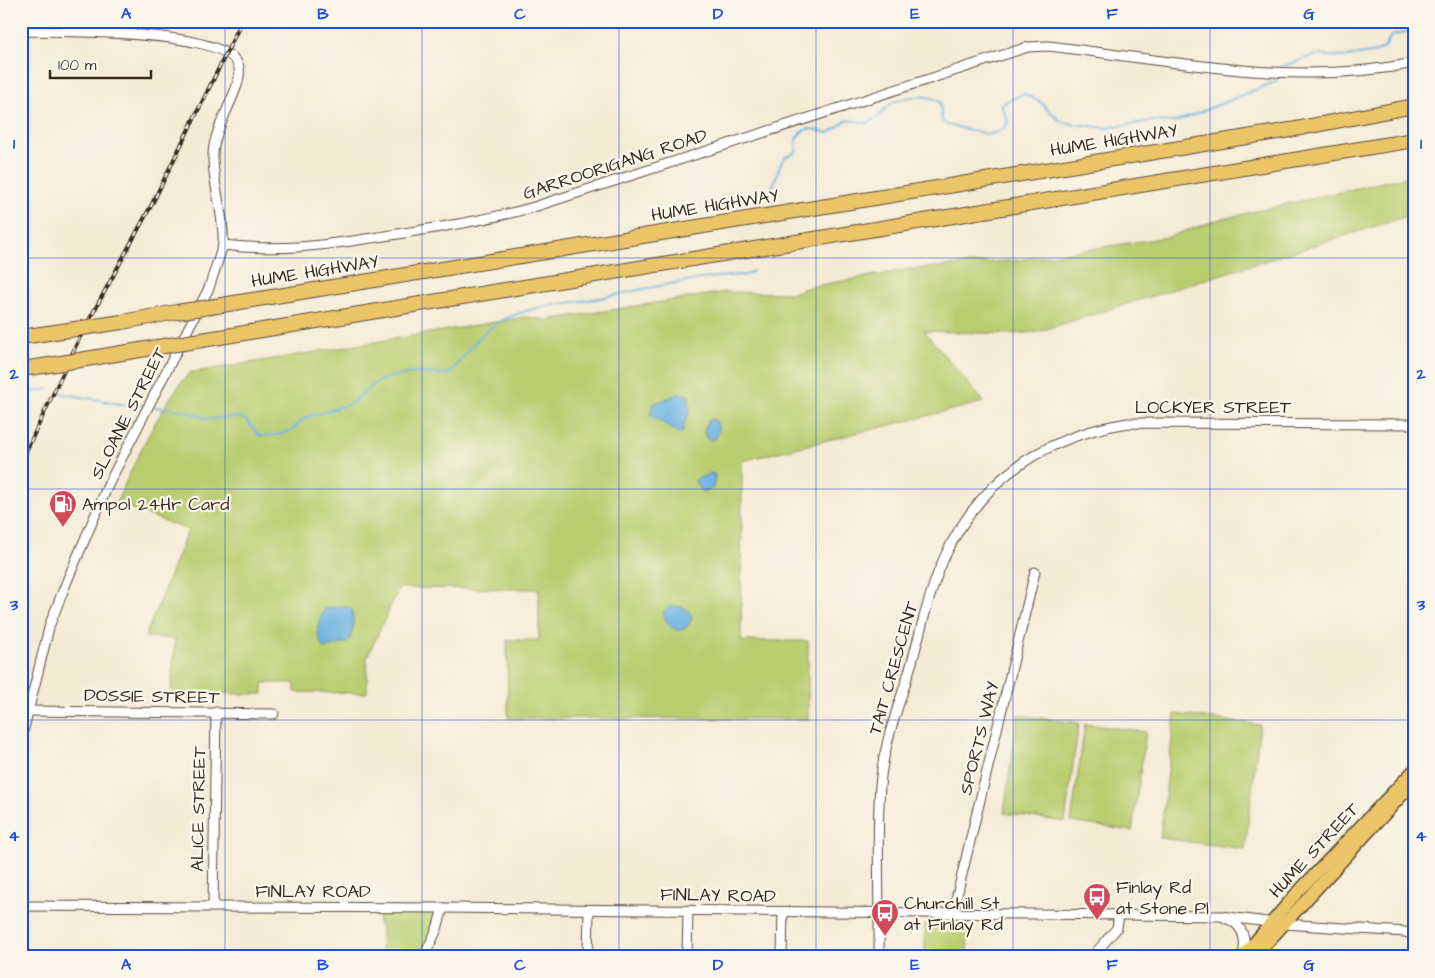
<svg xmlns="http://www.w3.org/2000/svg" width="1435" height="978" font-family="'Architects Daughter',sans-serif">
<rect width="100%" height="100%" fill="#fbf7ec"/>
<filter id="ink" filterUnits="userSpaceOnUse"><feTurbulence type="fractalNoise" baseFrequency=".02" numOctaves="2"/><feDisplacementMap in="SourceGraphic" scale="10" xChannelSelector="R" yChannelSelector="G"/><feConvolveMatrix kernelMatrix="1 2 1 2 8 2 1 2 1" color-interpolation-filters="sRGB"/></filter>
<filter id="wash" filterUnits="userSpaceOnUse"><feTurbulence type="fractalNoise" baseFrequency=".0096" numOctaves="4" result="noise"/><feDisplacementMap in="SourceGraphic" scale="20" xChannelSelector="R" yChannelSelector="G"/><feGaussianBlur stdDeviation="1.12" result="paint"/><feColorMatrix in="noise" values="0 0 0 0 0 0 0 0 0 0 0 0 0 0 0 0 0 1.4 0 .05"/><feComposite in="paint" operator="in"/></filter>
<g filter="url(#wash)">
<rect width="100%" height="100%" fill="#f4ebd5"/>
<g fill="#bace71" stroke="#7a7c48">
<path d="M1414,175v39l-377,118 -25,2 -88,-3 60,71 -242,59 -1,180h67v78l-300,-1 -1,-78h32v-51l-140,-1 -32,70v35l-72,-1v-9h-32v11l-92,-1 4,-54 -30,-2 43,-107 -72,-27c22,-46 40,-91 73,-130l336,-56 22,3 179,-28 67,1 16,-6 102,-18 108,-9 149,-23 49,-17z"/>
<polygon points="1175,714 1260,725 1245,849 1160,838"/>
<polygon points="1018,715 1079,723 1065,822 1004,813"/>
<polygon points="1085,724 1146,732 1132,831 1071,822"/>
<polygon points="426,913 434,917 435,924 420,957 381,957 382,930 378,923 379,914"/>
<polygon points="925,924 968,924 967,957 925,957"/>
</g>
<g fill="#69b1e1" stroke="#526e80">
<polygon points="680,393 689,395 690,411 684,424 683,432 680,434 650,415 653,404"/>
<polygon points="712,419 717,422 719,430 716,438 710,440 706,438 704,431 708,421"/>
<polygon points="711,473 715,475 713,488 704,492 697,486 695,480"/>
<path d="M345,606l7,3c1,12 3,22 -4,33l-24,7c-9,-15 -8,-27 2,-41z"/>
<path d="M669,607c10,-2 21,0 23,12l-7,10c-13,4 -19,-6 -22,-17z"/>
</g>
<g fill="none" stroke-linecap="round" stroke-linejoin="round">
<g stroke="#69b1e1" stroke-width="2">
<polyline points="1278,68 1315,55 1346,57 1377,52 1385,47 1391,36 1406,32 1414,33"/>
<path d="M770,194l11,-31 4,-6 10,-4 2,-4 -1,-9c8,-18 20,-9 33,-7l18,-13c8,-1 15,5 23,2 9,-3 13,-13 21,-18 13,-8 36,-11 49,-2l2,19 5,4 41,9c10,-1 16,-4 20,-13l-6,-14 1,-4 20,-9 15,6 22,21 7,2 39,5 45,-7 25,1 101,-41"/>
<polyline points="60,393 132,406 144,405"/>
<polyline points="21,394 48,389"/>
<path d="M155,407l27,3 26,9 31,-2 7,3 14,16 17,-1 15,-5 12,-12 46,-14 30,-24 10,-3 23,-4 36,1c16,-17 29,-40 50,-52 28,-16 65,-18 96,-23 50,-10 100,-22 151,-24l7,-4"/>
</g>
</g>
</g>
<g filter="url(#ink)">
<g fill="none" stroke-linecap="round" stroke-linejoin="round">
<defs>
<g id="minor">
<path d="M21,31c35,1 212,-3 218,37 4,20 -25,57 -26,86 -1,31 12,60 10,91 64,8 117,-2 181,-12 44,-7 87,-14 130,-26l494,-160 20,-1c123,14 243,42 366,17"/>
<polyline points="29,711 274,714"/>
<polyline points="21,740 50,624 67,581 109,483 209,288 223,245"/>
<polyline points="21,906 443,908 1220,916 1284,924 1405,932 1414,935"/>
<polyline points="213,907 216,712"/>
<polyline points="953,912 1035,572"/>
<path d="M1225,918c18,6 22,20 18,37"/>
<polyline points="424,957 437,929 443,908"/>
<polyline points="588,957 589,910"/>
<polyline points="687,957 688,911"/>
<polyline points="782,957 783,912"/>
<path d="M879,957c1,-57 -3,-114 1,-171 3,-42 20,-83 32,-124 10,-36 18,-74 34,-108 37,-77 100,-118 182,-131l286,1"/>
<polyline points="1092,957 1117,928 1119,915"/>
</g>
<g id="major">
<polyline points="1242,957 1295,895 1414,770"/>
<polyline points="1254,957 1414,782"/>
</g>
<g id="highway">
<polyline points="216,306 1290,130 1414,106"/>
<polyline points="122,322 177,312"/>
<polyline points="21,337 62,331"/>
<polyline points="208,339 1414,140"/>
<polyline points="98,357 164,346"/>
<polyline points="21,369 43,366"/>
</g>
</defs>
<use href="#minor" stroke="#574739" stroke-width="11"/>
<use href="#major" stroke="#574739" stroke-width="14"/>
<use href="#highway" stroke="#574739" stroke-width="16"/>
<use href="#minor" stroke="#fff" stroke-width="9"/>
<use href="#major" stroke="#edc569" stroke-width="11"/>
<use href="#highway" stroke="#edc569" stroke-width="14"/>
<defs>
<polyline id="rail" points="21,462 80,337 152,204 242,21"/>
</defs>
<use href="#rail" stroke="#3b2a1e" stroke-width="4"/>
<use href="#rail" stroke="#fbf7ec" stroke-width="2" stroke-dasharray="5.5" stroke-linecap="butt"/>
<defs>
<g id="highway-bridge">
<polyline points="177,312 216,306"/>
<polyline points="62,331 122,322"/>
<polyline points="164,346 208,339"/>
<polyline points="43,366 98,357"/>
</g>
</defs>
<use href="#highway-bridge" stroke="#574739" stroke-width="16" stroke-linecap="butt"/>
<use href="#highway-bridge" stroke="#edc569" stroke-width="14"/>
</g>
</g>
<path fill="none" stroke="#1d4ed8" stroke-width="1" stroke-opacity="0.55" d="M225,21v936M422,21v936M619,21v936M816,21v936M1013,21v936M1210,21v936M21,258h1393M21,489h1393M21,720h1393"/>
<defs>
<symbol id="fuel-pin" viewBox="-11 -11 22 30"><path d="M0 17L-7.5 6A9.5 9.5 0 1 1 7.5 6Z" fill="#d1495b" stroke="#fbf7ec"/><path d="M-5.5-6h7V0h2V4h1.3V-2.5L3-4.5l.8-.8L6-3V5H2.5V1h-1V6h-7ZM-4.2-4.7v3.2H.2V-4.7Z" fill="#fff"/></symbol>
<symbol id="bus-pin" viewBox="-11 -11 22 30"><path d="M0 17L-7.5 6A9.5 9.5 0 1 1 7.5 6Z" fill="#d1495b" stroke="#fbf7ec"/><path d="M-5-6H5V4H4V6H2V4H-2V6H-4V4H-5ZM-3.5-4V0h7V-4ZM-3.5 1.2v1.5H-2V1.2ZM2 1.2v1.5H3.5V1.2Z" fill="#fff"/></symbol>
</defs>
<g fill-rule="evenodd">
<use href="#fuel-pin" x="47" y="488" width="32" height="43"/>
<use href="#bus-pin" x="1081" y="881" width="32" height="43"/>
<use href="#bus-pin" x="869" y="897" width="32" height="43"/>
</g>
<g text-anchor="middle" stroke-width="4.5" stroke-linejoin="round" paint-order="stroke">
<g font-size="18" fill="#3b2a1e" stroke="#fbf7ec">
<text transform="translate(1114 140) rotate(-9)" y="6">HUME HIGHWAY</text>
<text transform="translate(615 164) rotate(-18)" y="6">GARROORIGANG ROAD</text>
<text transform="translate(715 205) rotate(-9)" y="6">HUME HIGHWAY</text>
<text transform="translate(315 271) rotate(-9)" y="6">HUME HIGHWAY</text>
<text x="1213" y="413">LOCKYER STREET</text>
<text transform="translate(128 413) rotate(-63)" y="6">SLOANE STREET</text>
<text transform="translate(893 668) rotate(-74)" y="6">TAIT CRESCENT</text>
<text transform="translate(152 696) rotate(1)" y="6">DOSSIE STREET</text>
<text transform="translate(979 738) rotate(-76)" y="6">SPORTS WAY</text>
<text transform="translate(198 809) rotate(-89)" y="6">ALICE STREET</text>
<text transform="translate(1314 850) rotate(-47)" y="6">HUME STREET</text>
<text x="313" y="897">FINLAY ROAD</text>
<text transform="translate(718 895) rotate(1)" y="6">FINLAY ROAD</text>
</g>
<g font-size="18" fill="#3b2a1e" stroke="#fbf7ec" text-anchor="start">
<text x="82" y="510">Ampol 24Hr Card</text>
<text x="1116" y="893">Finlay Rd<tspan x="1116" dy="21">at Stone Pl</tspan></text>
<text x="904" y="909">Churchill St<tspan x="904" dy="21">at Finlay Rd</tspan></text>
</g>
</g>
<rect width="1435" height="978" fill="none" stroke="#fbf7ec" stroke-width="55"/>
<path d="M50 70v8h101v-8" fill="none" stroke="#3b2a1e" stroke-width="2.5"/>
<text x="58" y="70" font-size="15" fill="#3b2a1e" stroke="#fbf7ec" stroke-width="4" paint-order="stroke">100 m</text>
<rect x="28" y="28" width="1380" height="922" fill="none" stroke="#1d4ed8" stroke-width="2"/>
<g font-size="16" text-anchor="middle" font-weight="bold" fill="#1d4ed8">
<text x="126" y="19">A</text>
<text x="323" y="19">B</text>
<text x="520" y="19">C</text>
<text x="718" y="19">D</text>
<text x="915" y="19">E</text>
<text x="1112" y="19">F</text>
<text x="1309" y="19">G</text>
<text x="14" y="149">1</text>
<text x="1421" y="149">1</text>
<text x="14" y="379">2</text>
<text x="1421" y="379">2</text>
<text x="14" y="610">3</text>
<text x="1421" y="610">3</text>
<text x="14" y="841">4</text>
<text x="1421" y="841">4</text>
<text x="126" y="970">A</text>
<text x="323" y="970">B</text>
<text x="520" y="970">C</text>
<text x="718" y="970">D</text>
<text x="915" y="970">E</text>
<text x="1112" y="970">F</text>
<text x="1309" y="970">G</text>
</g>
</svg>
